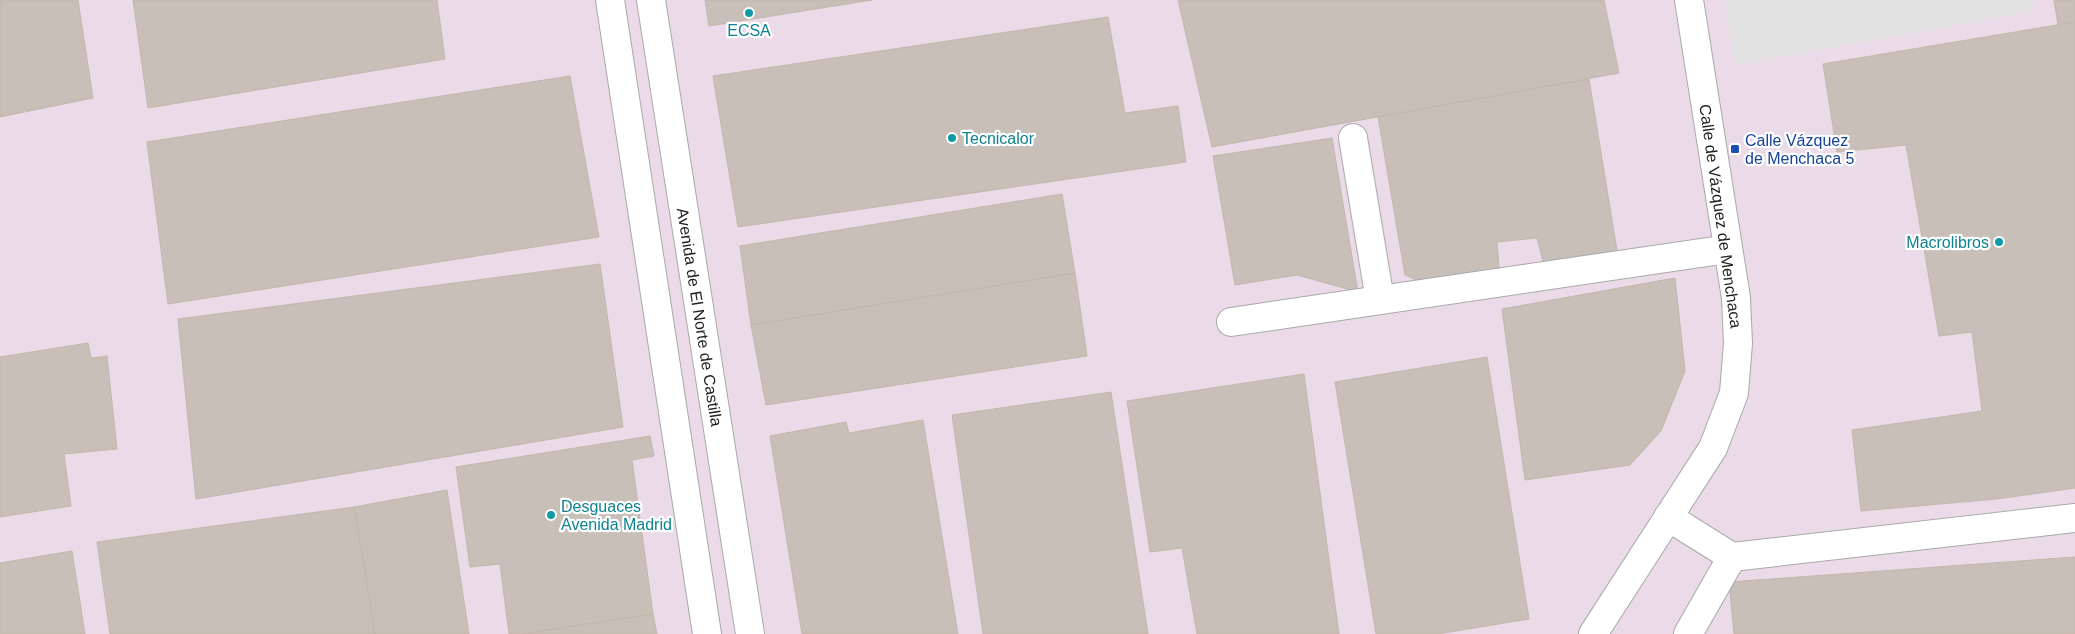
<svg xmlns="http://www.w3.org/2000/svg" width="2075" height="634" font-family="Arial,sans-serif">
<rect width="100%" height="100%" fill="#f2efe9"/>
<rect fill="#ebdbe8" x="0" y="0" width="2075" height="634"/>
<polygon fill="#e2e2e2" points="1725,0 2033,0 2034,11 1734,65"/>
<g fill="#c7bfb8" stroke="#c4b6ab">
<polygon points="0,0 78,0 93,98 0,117"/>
<polygon points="133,0 437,0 445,59 148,108"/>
<polygon points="705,0 872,0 709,26"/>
<polygon points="1178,0 1604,0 1619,73 1212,147"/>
<polygon points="2054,0 2075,0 2075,22 2058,25"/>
<polygon points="1108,17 1125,113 1178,106 1186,162 738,227 713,76"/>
<polygon points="2075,22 2075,488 1997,499 1861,511 1852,430 1982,411 1972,332 1939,336 1906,145 1837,152 1823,64"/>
<polygon points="570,76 599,237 168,304 147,142"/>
<polygon points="1589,79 1618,257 1545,269 1537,238 1497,242 1500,278 1434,288 1405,275 1378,117"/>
<polygon points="1332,138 1358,292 1297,275 1235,285 1213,156"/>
<polygon points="1062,194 1075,273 751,325 740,246"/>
<polygon points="600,264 623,427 196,499 178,319"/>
<polygon points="1075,273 1087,356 766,405 751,325"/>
<polygon points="1675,278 1685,371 1661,431 1630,465 1525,480 1502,309"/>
<polygon points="88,343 91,358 107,356 117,449 64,454 71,506 0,517 0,357"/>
<polygon points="1487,357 1529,619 1438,634 1376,634 1335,382"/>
<polygon points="1304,374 1339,634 1197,634 1182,548 1150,552 1127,401"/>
<polygon points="1111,392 1148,634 983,634 952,415"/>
<polygon points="923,420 958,634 802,634 770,436 846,422 849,433"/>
<polygon points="650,436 654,456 632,460 653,614 522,634 509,634 500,564 470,567 456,467"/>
<polygon points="447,490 469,634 375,634 354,507"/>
<polygon points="354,507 375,634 110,634 97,542"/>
<polygon points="72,551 85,634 0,634 0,563"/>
<polygon points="2075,557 2075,634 1734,634 1729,582"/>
<polygon points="653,614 657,634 522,634"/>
</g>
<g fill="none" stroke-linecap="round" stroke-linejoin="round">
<defs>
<g id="minor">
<polyline points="610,0 707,634"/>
<polyline points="651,0 750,634"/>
<polyline points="1353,138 1380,300"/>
<polyline points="1231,322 1728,249"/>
<polyline points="1668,517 1732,557 2075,518"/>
<polyline points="1593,634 1713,448 1734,393 1738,343 1736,298 1689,0"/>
<polyline points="1688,634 1732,557"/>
</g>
</defs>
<use href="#minor" stroke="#a9a9a9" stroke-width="30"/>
<use href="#minor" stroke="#fff" stroke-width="28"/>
</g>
<g fill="#0f9aa8" stroke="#fff" stroke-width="2">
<circle cx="749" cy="13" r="5"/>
<circle cx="952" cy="138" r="5"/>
<circle cx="1999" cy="242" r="5"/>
<circle cx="551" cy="515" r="5"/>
</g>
<rect fill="#1a4fb4" stroke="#fff" stroke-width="2" x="1730" y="144" width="10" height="10" rx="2.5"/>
<g text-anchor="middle" stroke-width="4.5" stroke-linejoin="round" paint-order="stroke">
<g font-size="16" fill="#0d838f" stroke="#fff" text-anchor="start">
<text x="749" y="36" text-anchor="middle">ECSA</text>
<text x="962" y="144">Tecnicalor</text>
<text x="1989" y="248" text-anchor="end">Macrolibros</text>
<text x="561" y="512">Desguaces<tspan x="561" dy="18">Avenida Madrid</tspan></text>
</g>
<g font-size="16" fill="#164399" stroke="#fff" text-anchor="start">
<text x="1745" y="146">Calle Vázquez<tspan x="1745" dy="18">de Menchaca 5</tspan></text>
</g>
<g font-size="16" fill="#222" stroke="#fff">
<text transform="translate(1721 216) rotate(82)" y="6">Calle de Vázquez de Menchaca</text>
<text transform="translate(700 317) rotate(81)" y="6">Avenida de El Norte de Castilla</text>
</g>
</g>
</svg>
